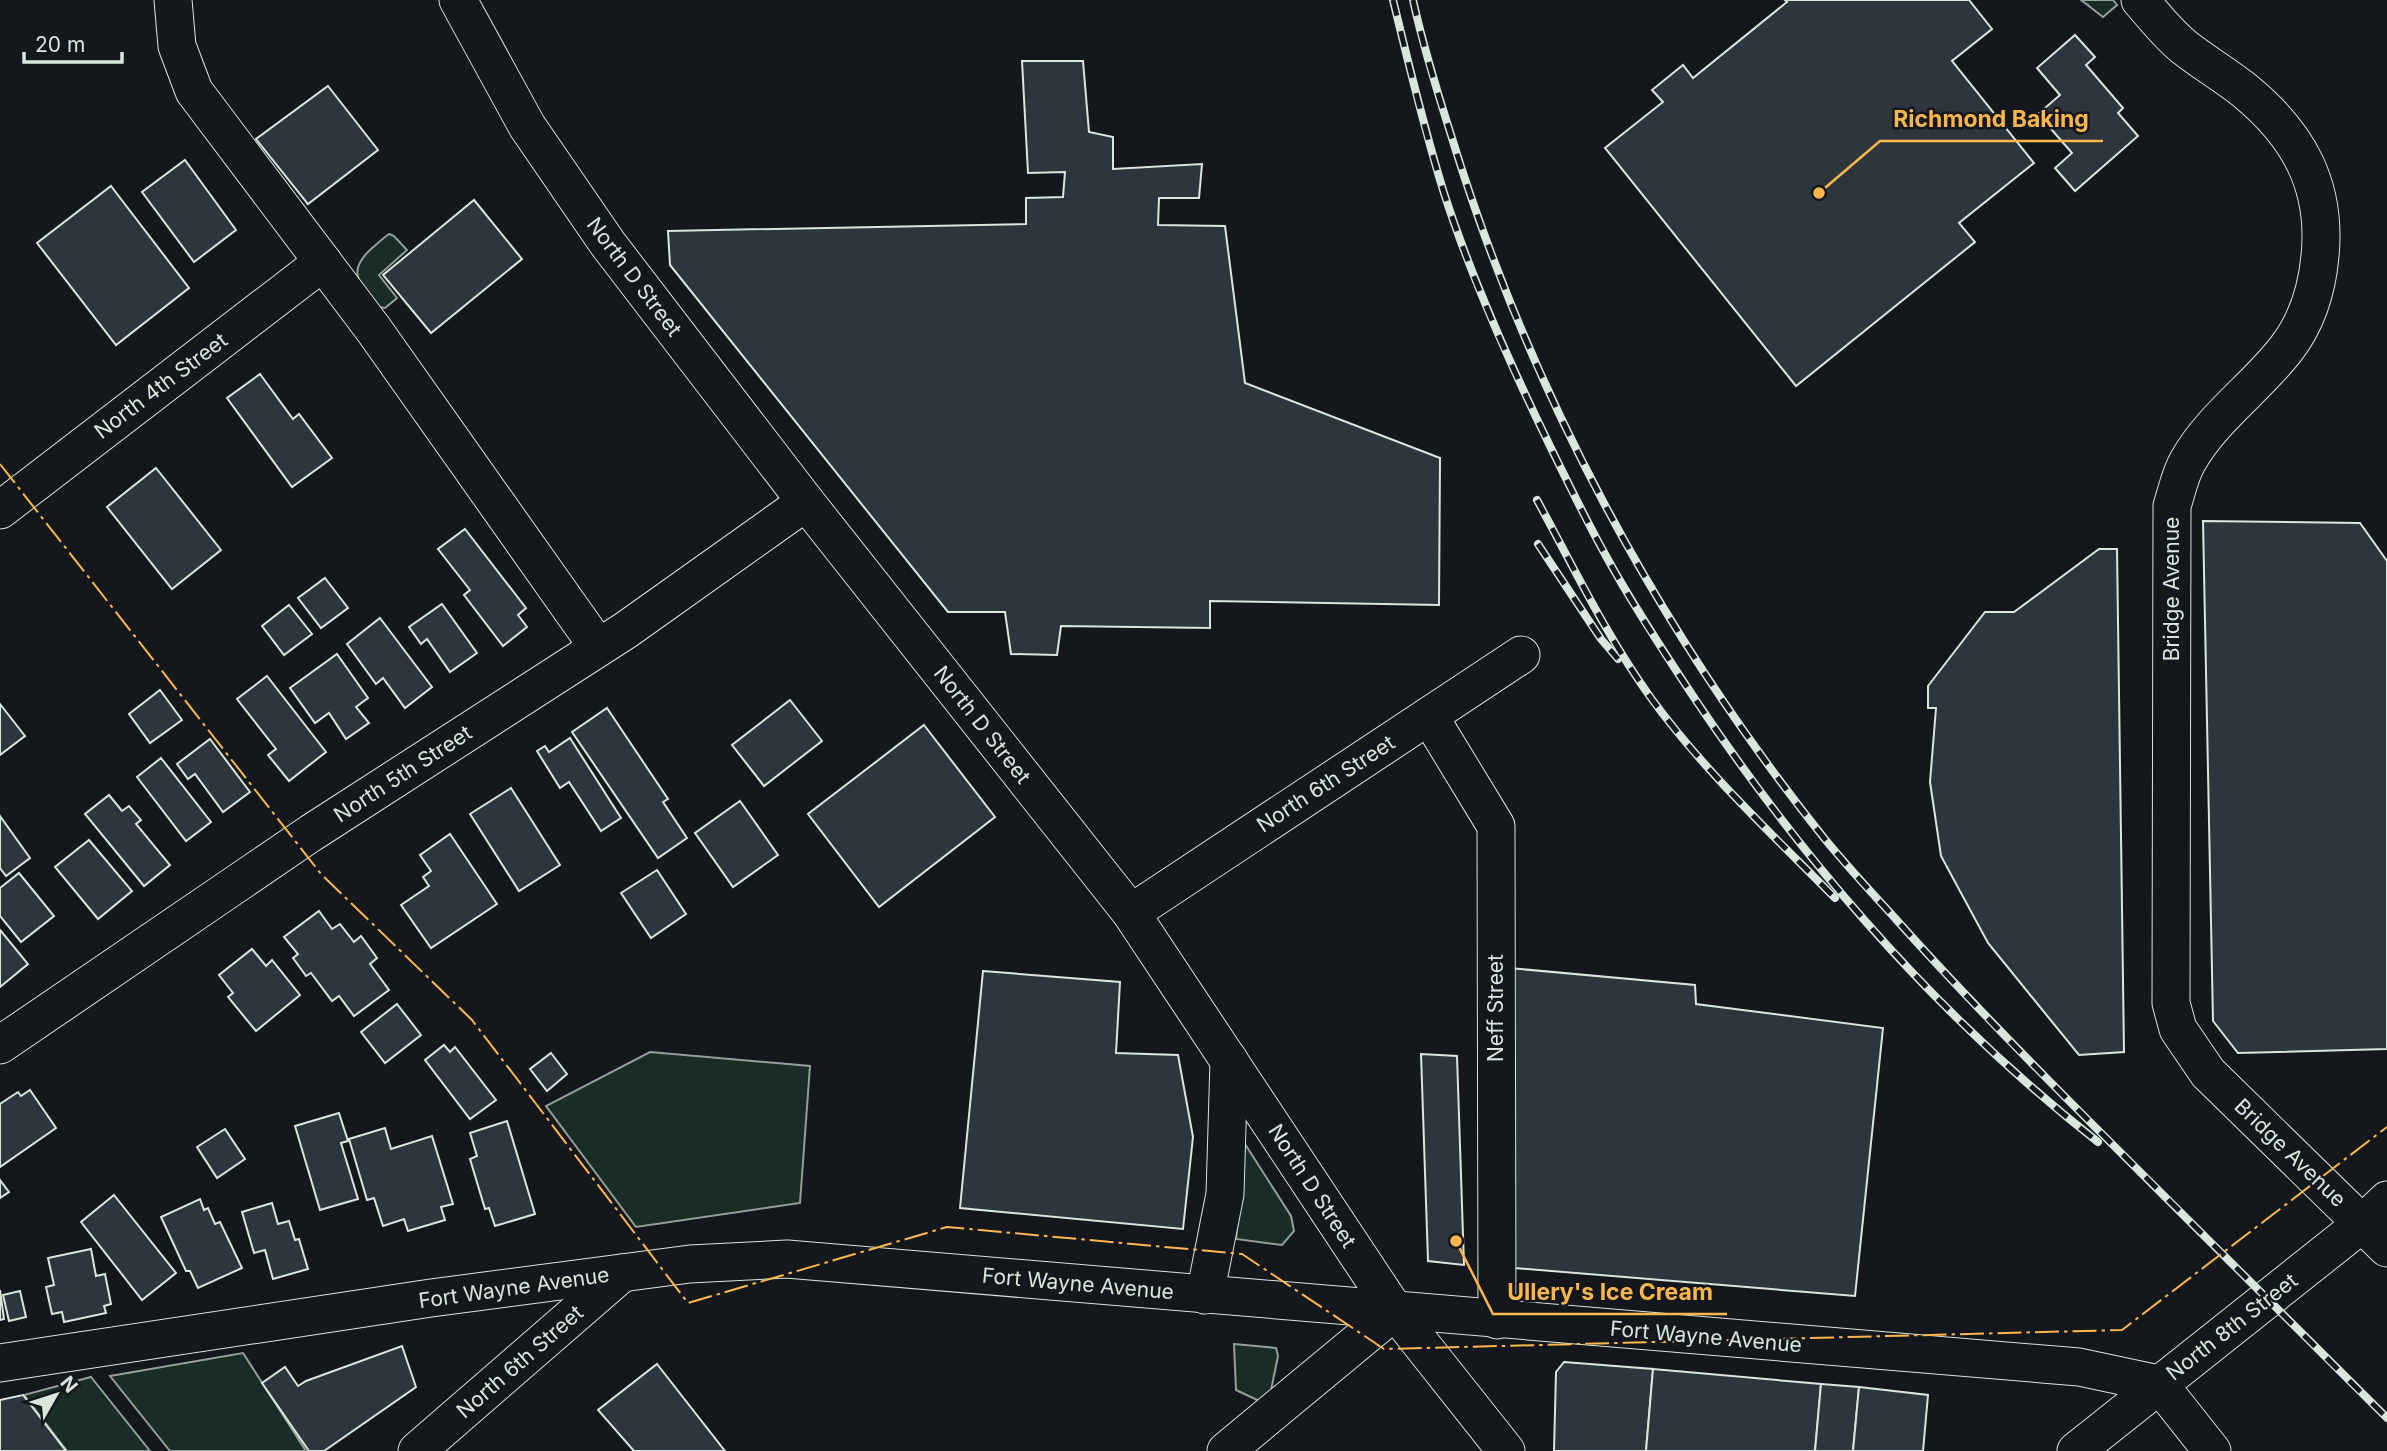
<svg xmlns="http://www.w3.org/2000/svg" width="2387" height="1451" font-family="Inter,sans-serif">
<defs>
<pattern id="forest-firs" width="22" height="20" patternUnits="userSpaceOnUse" patternTransform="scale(1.75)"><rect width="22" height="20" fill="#1a2d24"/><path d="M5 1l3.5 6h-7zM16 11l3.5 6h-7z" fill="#3b4b43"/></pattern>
</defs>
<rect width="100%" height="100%" fill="#14181c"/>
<g fill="#1a2d24" stroke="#939e99" stroke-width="2">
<path d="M389,234l5,2 13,14 -28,25 18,23 -12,10 -7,-1c-17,-23 -33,-34 -7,-58 6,-5 11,-10 18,-15z"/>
<polygon points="650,1052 810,1066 800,1203 636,1227 546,1106"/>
<polygon points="1245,1144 1291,1216 1294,1231 1282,1245 1236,1239"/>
<polygon points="1234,1344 1276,1348 1278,1356 1268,1405 1236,1390"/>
<polygon points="243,1353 306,1451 170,1451 110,1376"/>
<polygon points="91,1377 150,1451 67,1451 24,1395"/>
</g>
<polygon fill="url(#forest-firs)" stroke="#939e99" stroke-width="2" points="2081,0 2113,0 2117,5 2103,17"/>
<g fill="#2c363c" stroke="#d8e6dc" stroke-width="2">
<polygon points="1785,0 1969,0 1992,29 1952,61 2034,163 1959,223 1975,242 1796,386 1605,148 1663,102 1652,90 1683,65 1693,78 1787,2"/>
<polygon points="2075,35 2095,57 2086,65 2123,108 2118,113 2138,136 2075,191 2055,168 2072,153 2038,114 2060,95 2037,68"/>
<polygon points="1022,61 1083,61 1089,132 1113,137 1113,169 1202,164 1199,198 1159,198 1158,225 1225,226 1245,383 1440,458 1439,605 1210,601 1210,628 1061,626 1057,655 1011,654 1005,612 948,612 670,265 668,231 1026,224 1026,198 1063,197 1065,172 1028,173"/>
<polygon points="328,86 378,150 308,204 256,139"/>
<polygon points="185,160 236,230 194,262 142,192"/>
<polygon points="111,186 189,288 116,345 37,243"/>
<polygon points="474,200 522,259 431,333 383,275"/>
<polygon points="260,374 293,419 299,414 332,458 292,487 227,398"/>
<polygon points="156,468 221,550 172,589 107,507"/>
<polygon points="2203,521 2360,523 2387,561 2387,1049 2238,1053 2213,1021"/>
<polygon points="465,529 526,608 518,615 527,627 503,646 464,595 470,590 438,549"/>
<polygon points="2099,549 2117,549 2124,1052 2079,1055 1988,943 1941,856 1930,782 1936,708 1928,708 1928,686 1985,612 2014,612"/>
<polygon points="325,578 348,608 321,628 298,598"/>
<polygon points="442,604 477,653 450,672 427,639 421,644 409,627"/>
<polygon points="289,605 312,634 284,655 262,626"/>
<polygon points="380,618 432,687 405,708 383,678 376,684 347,644"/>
<polygon points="337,654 368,698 356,707 369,723 346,739 329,713 315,723 290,688"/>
<polygon points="267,676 326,752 289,781 268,755 276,749 237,699"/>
<polygon points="160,690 182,720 150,743 129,714"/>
<polygon points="790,700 822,741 764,786 732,745"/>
<polygon points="0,704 25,736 0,755"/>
<polygon points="607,708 668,799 663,802 687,838 658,858 572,732"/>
<polygon points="924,725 995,817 879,907 808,814"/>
<polygon points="570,738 621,818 601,831 569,782 560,788 537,751 545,746 549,752"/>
<polygon points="210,739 250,792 223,812 195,774 188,779 177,764"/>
<polygon points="161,758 211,822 186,841 137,777"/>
<polygon points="511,788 560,865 519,891 470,814"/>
<polygon points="109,795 122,811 129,806 141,820 136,824 170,865 144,886 85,814"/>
<polygon points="740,801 778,855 733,887 695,833"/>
<polygon points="0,816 30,858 6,876 0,868"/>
<polygon points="450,834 497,904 431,948 401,905 429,886 423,877 431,871 420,855"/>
<polygon points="89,840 132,891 98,919 55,867"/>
<polygon points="657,870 686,914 651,938 621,893"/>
<polygon points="19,873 54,916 21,942 0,916 0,888"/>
<polygon points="319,911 332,929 340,924 354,942 361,936 377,958 370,964 389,990 354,1016 339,996 332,1001 311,973 306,976 293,958 298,954 284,937"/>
<polygon points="0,930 28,964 0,987"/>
<polygon points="252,949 266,966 272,960 300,995 256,1031 228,997 233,993 219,975"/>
<polygon points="1509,968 1695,985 1696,1004 1883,1028 1855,1296 1515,1268"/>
<polygon points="983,971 1120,982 1116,1053 1178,1055 1193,1137 1183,1229 960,1208"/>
<polygon points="397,1004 421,1035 385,1063 361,1032"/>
<polygon points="444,1045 450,1052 455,1047 496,1100 470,1119 425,1060"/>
<polygon points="551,1053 567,1074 547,1091 530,1069"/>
<polygon points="1421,1054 1457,1056 1464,1265 1428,1261"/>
<polygon points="30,1090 56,1128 0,1167 0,1104 18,1092 21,1096"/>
<polygon points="339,1113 348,1141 341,1143 358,1199 320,1210 295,1126"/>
<polygon points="507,1121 535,1214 495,1226 489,1208 485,1209 470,1159 477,1156 470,1133"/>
<polygon points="385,1128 391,1149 432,1136 453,1204 441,1207 445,1220 408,1231 404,1219 383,1226 374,1198 367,1200 349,1139"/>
<polygon points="225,1129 245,1159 217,1178 197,1147"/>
<polygon points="0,1180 9,1192 0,1198"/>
<polygon points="114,1195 176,1273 142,1300 81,1222"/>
<polygon points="200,1199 204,1210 208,1208 215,1224 220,1222 242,1268 198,1288 190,1271 186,1271 161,1217"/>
<polygon points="272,1203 278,1224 289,1221 295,1240 299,1239 308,1269 273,1279 265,1250 254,1253 242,1212"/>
<polygon points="91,1249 96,1276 105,1274 111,1304 104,1306 106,1313 64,1322 62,1312 52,1314 46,1287 54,1285 48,1258"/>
<polygon points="0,1290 4,1319 0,1320"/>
<polygon points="20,1291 26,1317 9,1321 3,1295"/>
<polygon points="402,1346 416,1387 324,1451 309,1451 262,1383 285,1367 298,1386 306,1381"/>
<polygon points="1564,1362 1653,1369 1646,1451 1554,1451 1556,1372"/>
<polygon points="657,1364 725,1451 634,1451 598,1410"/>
<polygon points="1653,1369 1821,1384 1815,1451 1646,1451"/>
<polygon points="1821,1384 1859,1387 1853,1451 1815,1451"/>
<polygon points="1859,1387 1928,1395 1923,1451 1853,1451"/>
<polygon points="23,1395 66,1451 0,1451 0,1400"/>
</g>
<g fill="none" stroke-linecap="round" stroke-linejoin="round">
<defs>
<g id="minor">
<polyline points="173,0 177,46 194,91 374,330 598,647"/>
<polyline points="458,0 527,126 608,244 806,502 1131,913 1395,1311 1506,1451"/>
<path d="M2140,0c14,16 27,33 44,47 19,15 41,28 60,43 54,44 83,95 76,166 -3,33 -13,66 -34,93 -30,39 -74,69 -98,112 -8,13 -11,30 -16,45l-1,497 7,26 30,44 179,175"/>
<polyline points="0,510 323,262"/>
<polyline points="1429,716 1496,826 1497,1320"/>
<polyline points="1131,913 1521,655"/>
<polyline points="0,1045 311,833 626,630 806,502"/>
<polyline points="1205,1295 1225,1194 1229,1060"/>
<polyline points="0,1363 431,1298 690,1264 787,1259 2079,1367 2159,1384"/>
<polyline points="2159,1384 2212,1451"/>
<polyline points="417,1451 622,1273"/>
<polyline points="1226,1451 1395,1311"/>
<polyline points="2076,1451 2363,1223 2387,1200"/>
</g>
</defs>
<use href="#minor" stroke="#d8e6dc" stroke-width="39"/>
<use href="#minor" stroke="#14181c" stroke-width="37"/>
<defs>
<g id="rail">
<path d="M1393,0c16,65 31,129 51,193 28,87 66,171 106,253 18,37 36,74 56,110 28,51 59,98 91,146 111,165 244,317 401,440"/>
<path d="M1413,0c10,46 24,91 38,135 78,255 207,495 373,703 22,27 46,53 70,79 64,72 132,141 200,209 98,97 195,195 293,292"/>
<path d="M1537,500c36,66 70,137 114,198 53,73 121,136 184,200"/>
<polyline points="1538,544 1601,639 1618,659"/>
</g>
</defs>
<use href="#rail" stroke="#d8e6dc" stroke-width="8"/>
<use href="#rail" stroke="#14181c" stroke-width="5" stroke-dasharray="16" stroke-linecap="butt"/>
<polyline stroke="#ffb74d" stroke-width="2" stroke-dasharray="24 5 3.5 5" stroke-linecap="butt" points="0,464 321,874 472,1020 688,1303 947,1227 1242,1254 1384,1349 2122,1330 2387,1127"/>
</g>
<g text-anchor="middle" stroke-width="5" stroke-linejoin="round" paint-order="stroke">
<g font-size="21" fill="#d8e6dc" stroke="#14181c">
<text transform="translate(634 277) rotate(53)" y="7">North D Street</text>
<text transform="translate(161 386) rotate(-37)" y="7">North 4th Street</text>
<text transform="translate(2172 589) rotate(-90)" y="7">Bridge Avenue</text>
<text transform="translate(982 725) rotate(52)" y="7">North D Street</text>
<text transform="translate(403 774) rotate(-33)" y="7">North 5th Street</text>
<text transform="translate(1326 784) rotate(-33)" y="7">North 6th Street</text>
<text transform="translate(1496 1008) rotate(-90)" y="7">Neff Street</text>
<text transform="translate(2290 1153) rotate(44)" y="7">Bridge Avenue</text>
<text transform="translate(1312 1186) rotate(57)" y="7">North D Street</text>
<text transform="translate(1078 1284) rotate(5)" y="7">Fort Wayne Avenue</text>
<text transform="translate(514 1288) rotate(-8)" y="7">Fort Wayne Avenue</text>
<text transform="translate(2232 1327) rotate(-38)" y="7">North 8th Street</text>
<text transform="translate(1706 1337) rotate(5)" y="7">Fort Wayne Avenue</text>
<text transform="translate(520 1362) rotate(-41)" y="7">North 6th Street</text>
</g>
</g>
<path fill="none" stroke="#ffb74d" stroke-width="2.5" d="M1819 193L1880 141H2103M1456 1241L1493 1314H1727"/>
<g fill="#ffb74d" stroke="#14181c" stroke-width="2.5">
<circle cx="1819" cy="193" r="7"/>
<circle cx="1456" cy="1241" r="7"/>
</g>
<g font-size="23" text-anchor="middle" font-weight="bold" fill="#ffb74d" stroke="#14181c" stroke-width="5" stroke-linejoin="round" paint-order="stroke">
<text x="1991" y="127">Richmond Baking</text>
<text x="1610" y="1300">Ullery's Ice Cream</text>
</g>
<g transform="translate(56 1395) rotate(51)" stroke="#14181c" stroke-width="5" paint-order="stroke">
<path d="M0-5L12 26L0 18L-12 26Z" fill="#d8e6dc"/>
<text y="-10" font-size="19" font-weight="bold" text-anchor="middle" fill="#d8e6dc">N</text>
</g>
<path d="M24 52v10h98v-10" fill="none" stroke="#d8e6dc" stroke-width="3.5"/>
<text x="35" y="52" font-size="21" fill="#d8e6dc" stroke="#14181c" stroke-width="5" paint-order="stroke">20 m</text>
</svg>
